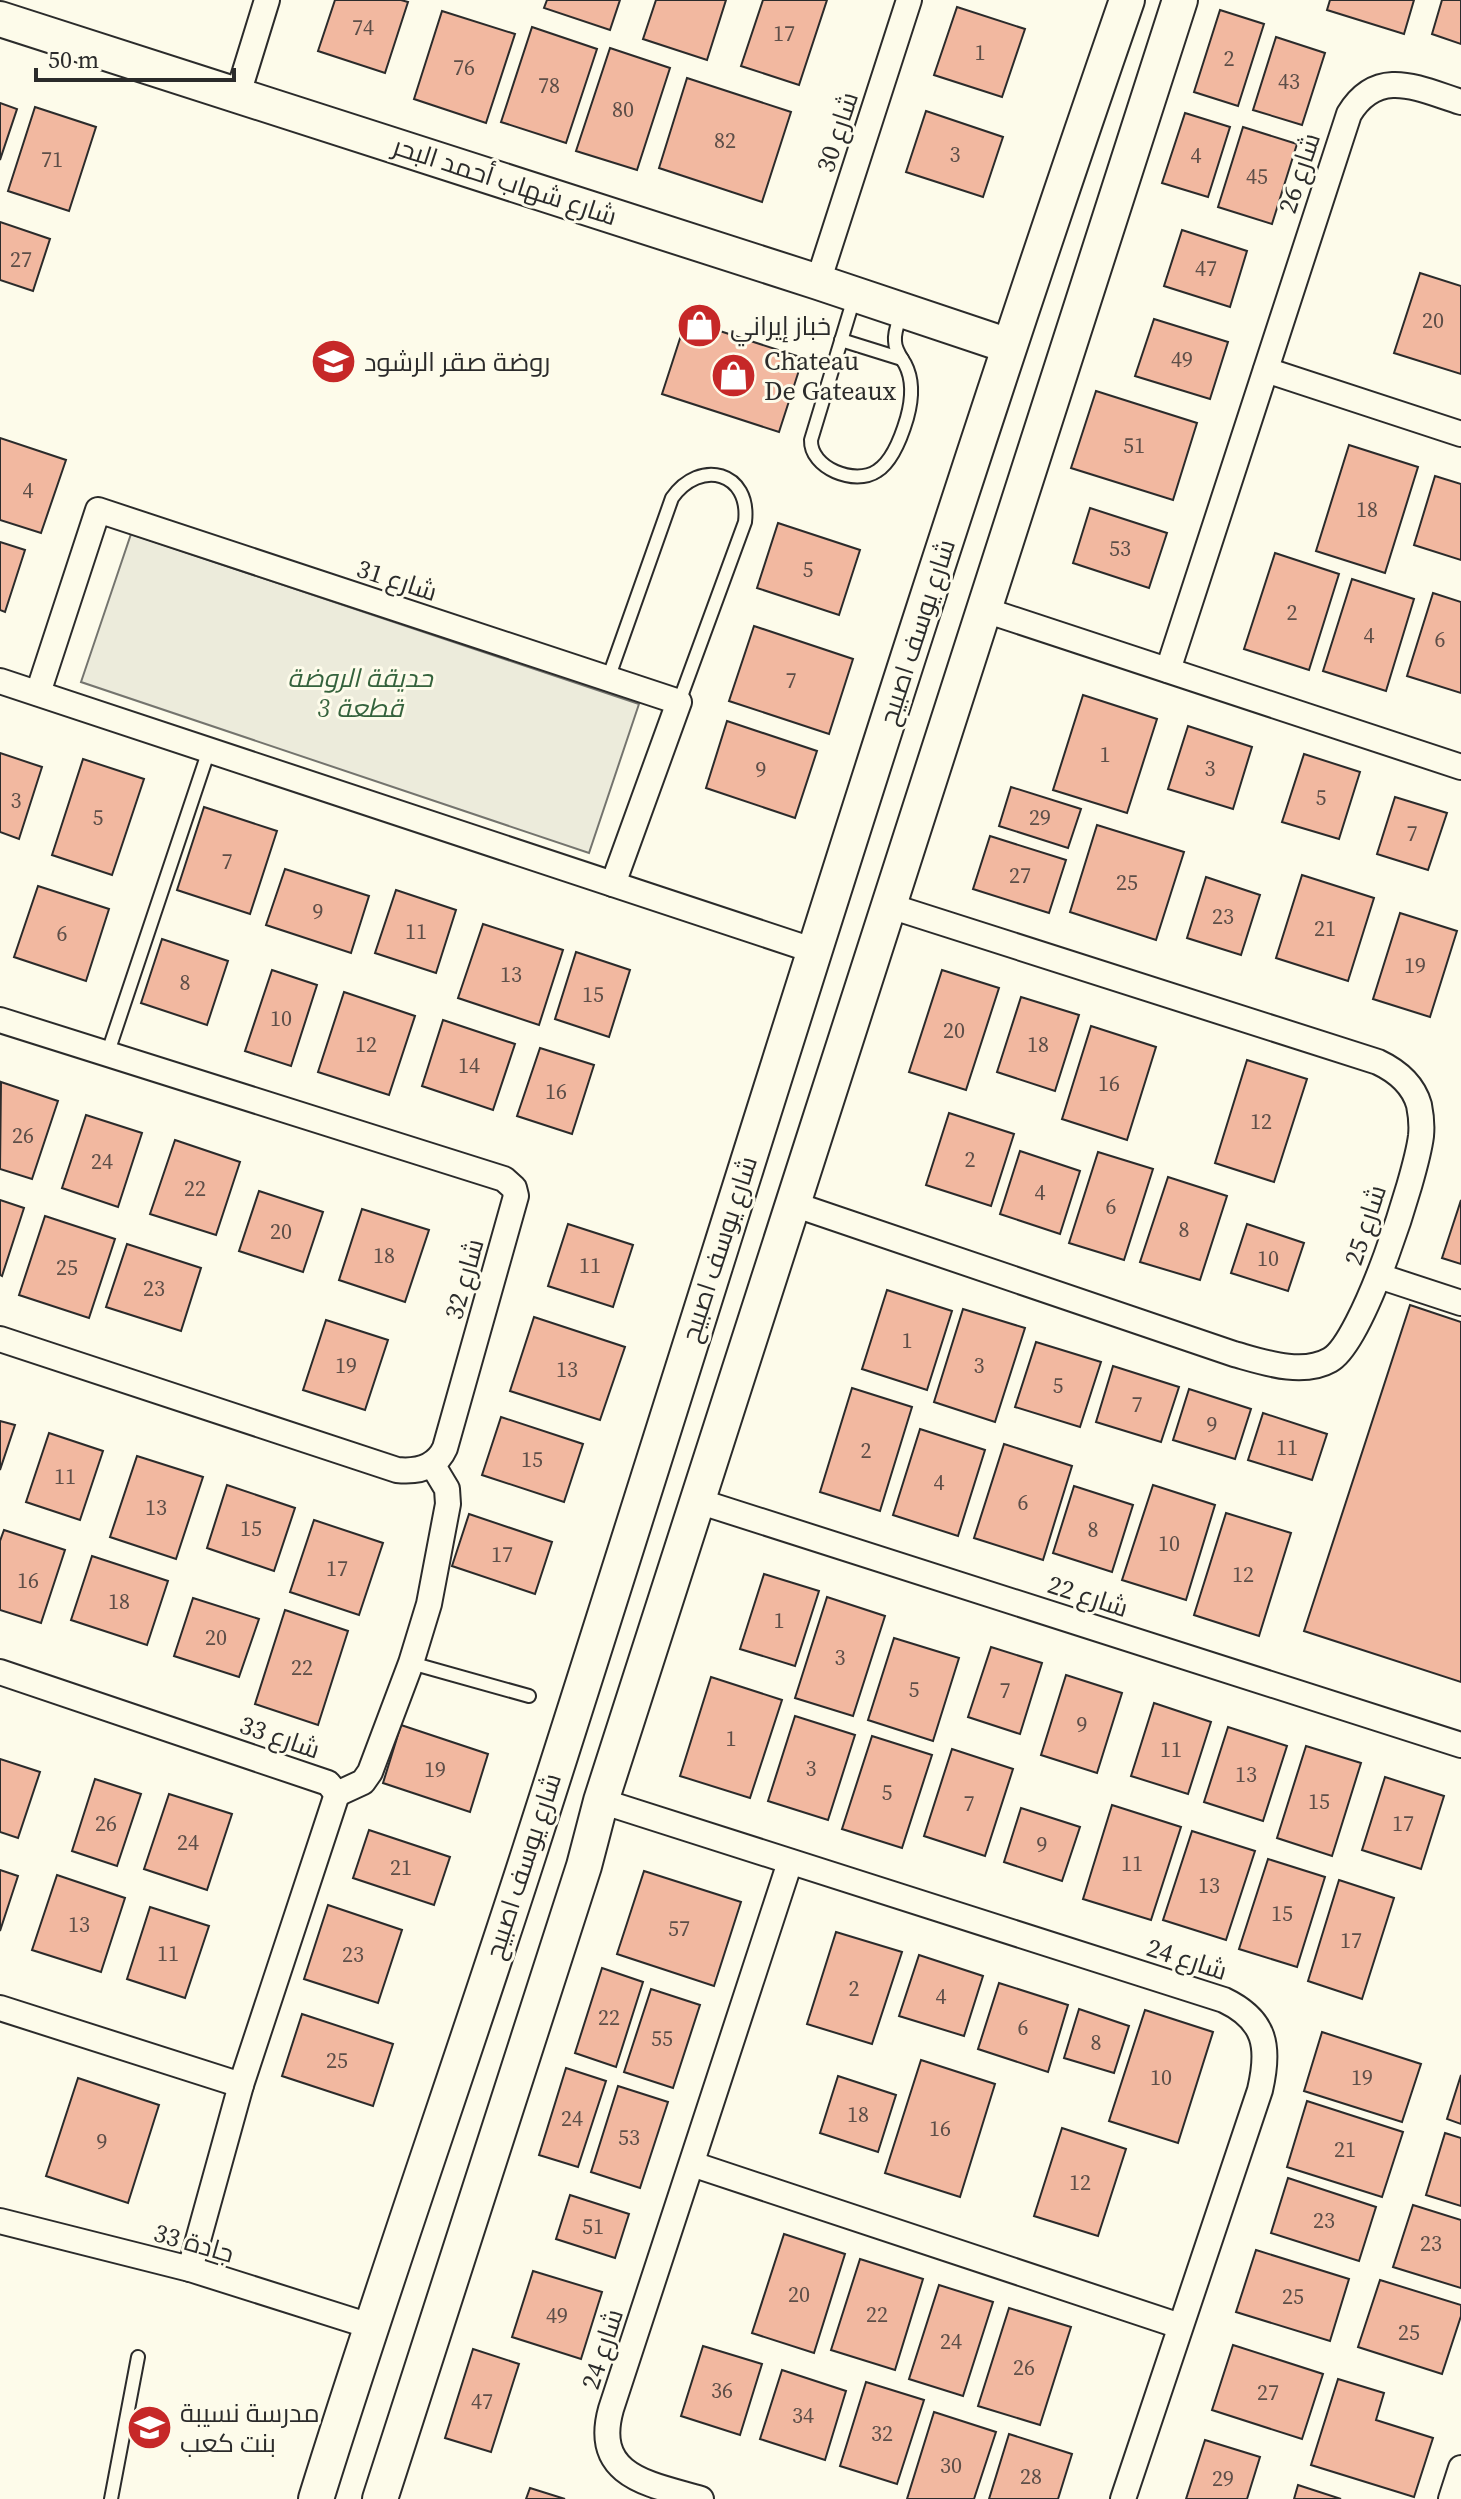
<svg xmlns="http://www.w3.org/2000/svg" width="1461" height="2499" font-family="'Source Serif 4',Cairo,serif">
<rect width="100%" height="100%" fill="#fdfbea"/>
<polygon fill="#ecebdb" stroke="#74746e" stroke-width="2" points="131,534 639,704 589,853 81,682"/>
<g fill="#f2b8a0" stroke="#2b2b2b" stroke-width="2">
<polygon points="335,0 401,0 408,2 385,73 318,51"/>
<polygon points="547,0 620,0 610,30 544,8"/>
<polygon points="656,0 726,0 707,60 643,39"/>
<polygon points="763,0 827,0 799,85 741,66"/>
<polygon points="1330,0 1414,0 1404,34 1327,10"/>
<polygon points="1442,0 1461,0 1461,44 1432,34"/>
<polygon points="957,7 1025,29 1002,97 934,75"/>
<polygon points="1220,10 1264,24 1238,106 1194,92"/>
<polygon points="442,11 515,34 486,123 414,99"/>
<polygon points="532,27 597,49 566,143 501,122"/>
<polygon points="1276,37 1325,53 1302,125 1253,110"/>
<polygon points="610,48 670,68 637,170 576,151"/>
<polygon points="687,78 791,112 762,202 659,168"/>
<polygon points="0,103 17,109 0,160"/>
<polygon points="35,107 96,127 69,211 8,191"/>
<polygon points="926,111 1003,137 983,197 906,172"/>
<polygon points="1185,113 1230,127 1208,197 1162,183"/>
<polygon points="1243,127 1297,144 1272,224 1218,207"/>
<polygon points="0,222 50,239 33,291 0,280"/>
<polygon points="1182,230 1247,251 1230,307 1164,286"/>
<polygon points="1420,273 1461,286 1461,374 1394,353"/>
<polygon points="1154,319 1228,342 1210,399 1135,376"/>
<polygon points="686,320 803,358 779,432 662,394"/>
<polygon points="1096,391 1197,423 1173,500 1071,468"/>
<polygon points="0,438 66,460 41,533 0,520"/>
<polygon points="1349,445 1418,467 1385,573 1316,551"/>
<polygon points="1435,476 1461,484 1461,560 1414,545"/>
<polygon points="1090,508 1167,533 1149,588 1073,563"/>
<polygon points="778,523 860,550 839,615 757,588"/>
<polygon points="0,542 25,550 5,612 0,610"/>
<polygon points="1275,553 1339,574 1309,670 1244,649"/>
<polygon points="1352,579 1414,599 1386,691 1323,671"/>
<polygon points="1433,593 1461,602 1461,693 1407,676"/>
<polygon points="754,626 853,659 829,734 729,701"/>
<polygon points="1083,695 1157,719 1127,813 1053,790"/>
<polygon points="727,721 817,751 795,818 706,788"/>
<polygon points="1188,726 1252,747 1233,809 1168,789"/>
<polygon points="0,753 42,767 19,839 0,832"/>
<polygon points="1304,754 1360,772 1339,839 1282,822"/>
<polygon points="83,759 144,779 112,875 52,855"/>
<polygon points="1011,787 1081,809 1068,848 999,826"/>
<polygon points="1395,797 1447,813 1428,870 1377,854"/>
<polygon points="204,807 277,831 250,914 177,890"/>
<polygon points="1097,825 1184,852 1156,940 1070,912"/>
<polygon points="990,836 1066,860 1049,913 973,889"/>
<polygon points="285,869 369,896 351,953 266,925"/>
<polygon points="1302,875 1374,898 1348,981 1276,958"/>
<polygon points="1206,877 1260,895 1241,955 1187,938"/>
<polygon points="38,886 109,909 86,981 14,957"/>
<polygon points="396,890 456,910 436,973 375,953"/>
<polygon points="1400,913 1457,931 1430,1017 1373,999"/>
<polygon points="483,924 563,950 539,1025 458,998"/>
<polygon points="162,939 228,961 207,1025 141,1003"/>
<polygon points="576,952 630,970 609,1037 555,1019"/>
<polygon points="272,970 317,985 291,1066 245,1051"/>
<polygon points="942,970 999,988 966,1090 909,1072"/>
<polygon points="344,992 415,1016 389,1095 318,1072"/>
<polygon points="1021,997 1079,1015 1055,1091 997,1072"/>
<polygon points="443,1020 515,1044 493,1110 422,1086"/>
<polygon points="1091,1026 1156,1047 1127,1140 1062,1119"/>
<polygon points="540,1048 594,1065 572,1134 517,1116"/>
<polygon points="1247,1060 1307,1079 1274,1182 1215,1163"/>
<polygon points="1,1082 58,1101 32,1179 0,1169"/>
<polygon points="949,1113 1014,1134 991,1206 926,1185"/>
<polygon points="86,1115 142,1133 118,1207 62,1188"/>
<polygon points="175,1140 240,1162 216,1235 150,1214"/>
<polygon points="1020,1151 1080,1171 1060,1234 1000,1214"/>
<polygon points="1098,1152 1153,1169 1124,1260 1069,1243"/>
<polygon points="1168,1177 1227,1196 1200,1280 1140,1262"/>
<polygon points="259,1191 323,1212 303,1272 239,1251"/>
<polygon points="0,1200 24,1208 2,1276 0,1275"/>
<polygon points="1461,1200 1461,1264 1442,1258"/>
<polygon points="362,1209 429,1230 405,1302 339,1280"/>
<polygon points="45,1216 115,1239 89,1318 19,1295"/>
<polygon points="568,1224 633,1245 613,1307 548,1286"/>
<polygon points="1247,1224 1304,1243 1288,1291 1231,1273"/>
<polygon points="127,1244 201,1268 181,1331 106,1307"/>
<polygon points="887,1290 952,1311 927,1390 862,1369"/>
<polygon points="1410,1305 1461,1322 1461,1682 1304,1631"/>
<polygon points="963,1309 1025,1328 995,1422 934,1402"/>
<polygon points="534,1317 625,1347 600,1420 510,1391"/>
<polygon points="326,1320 388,1340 365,1410 303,1390"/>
<polygon points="1036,1342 1101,1362 1080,1427 1015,1407"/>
<polygon points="1113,1366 1179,1387 1161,1442 1096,1422"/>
<polygon points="852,1388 912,1407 880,1511 820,1492"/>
<polygon points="1189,1389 1251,1409 1235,1459 1173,1440"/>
<polygon points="1263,1413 1327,1434 1312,1480 1248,1460"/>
<polygon points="501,1417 583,1444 564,1502 482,1475"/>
<polygon points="0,1421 15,1425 0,1470"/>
<polygon points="920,1429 985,1450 958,1536 893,1515"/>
<polygon points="49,1433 103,1451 80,1520 26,1502"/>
<polygon points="1004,1444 1072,1466 1043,1560 974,1538"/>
<polygon points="137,1456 203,1477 176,1559 110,1537"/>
<polygon points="227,1485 295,1508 274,1571 207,1548"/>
<polygon points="1153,1485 1215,1505 1186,1600 1122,1580"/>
<polygon points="1074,1486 1133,1505 1112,1572 1053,1553"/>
<polygon points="1226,1513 1291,1533 1259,1636 1194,1615"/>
<polygon points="469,1514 552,1542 535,1594 452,1566"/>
<polygon points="314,1520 383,1543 359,1615 290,1592"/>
<polygon points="4,1530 65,1550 41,1623 0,1610 0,1541"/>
<polygon points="92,1556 168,1581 147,1645 71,1620"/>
<polygon points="764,1574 819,1591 795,1666 740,1649"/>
<polygon points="827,1597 885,1616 853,1716 795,1698"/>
<polygon points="193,1598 259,1619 239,1677 174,1656"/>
<polygon points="285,1610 348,1631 318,1725 255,1704"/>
<polygon points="894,1638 959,1658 933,1741 868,1720"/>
<polygon points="991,1647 1042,1663 1020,1734 968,1717"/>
<polygon points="1066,1675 1122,1693 1097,1773 1041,1755"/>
<polygon points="711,1677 782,1700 750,1798 680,1776"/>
<polygon points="1154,1703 1211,1722 1188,1794 1131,1776"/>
<polygon points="795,1716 855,1735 828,1820 768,1801"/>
<polygon points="401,1725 488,1754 470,1812 383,1783"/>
<polygon points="1228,1727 1287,1746 1263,1821 1204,1802"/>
<polygon points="872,1736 932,1755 902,1848 842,1829"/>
<polygon points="1306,1746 1361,1763 1332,1856 1277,1838"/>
<polygon points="952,1749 1013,1769 985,1856 924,1836"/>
<polygon points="0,1759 40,1772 18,1838 0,1832"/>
<polygon points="1385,1777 1444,1796 1421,1869 1362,1850"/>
<polygon points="95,1779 141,1794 117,1866 72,1851"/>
<polygon points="169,1794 232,1814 207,1890 144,1869"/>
<polygon points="1112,1805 1181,1827 1151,1920 1083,1899"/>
<polygon points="1021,1808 1080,1827 1062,1881 1004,1862"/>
<polygon points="369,1830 450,1857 434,1905 353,1878"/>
<polygon points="1192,1831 1255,1851 1226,1940 1163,1920"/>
<polygon points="1268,1859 1325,1877 1297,1967 1239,1949"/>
<polygon points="0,1870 18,1876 0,1931"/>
<polygon points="644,1871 741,1902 714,1986 617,1954"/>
<polygon points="57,1875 125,1898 101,1972 32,1950"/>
<polygon points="1339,1880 1394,1898 1362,1999 1308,1981"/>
<polygon points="328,1905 402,1930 378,2003 304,1979"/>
<polygon points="150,1907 209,1926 185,1998 127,1979"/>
<polygon points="836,1932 902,1952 872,2044 807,2024"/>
<polygon points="919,1955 983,1976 964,2036 899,2016"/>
<polygon points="602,1968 643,1982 616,2067 575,2053"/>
<polygon points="999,1983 1068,2005 1048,2072 978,2049"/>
<polygon points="651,1989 700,2005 673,2088 624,2072"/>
<polygon points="1079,2009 1129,2026 1114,2073 1064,2058"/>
<polygon points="1145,2010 1213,2032 1178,2143 1109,2121"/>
<polygon points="302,2014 393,2044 373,2106 282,2076"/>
<polygon points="1322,2032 1421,2064 1402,2122 1304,2091"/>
<polygon points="921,2060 995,2084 960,2197 885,2173"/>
<polygon points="566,2068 606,2081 578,2167 539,2155"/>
<polygon points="1461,2075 1461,2124 1447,2119"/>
<polygon points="838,2076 896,2095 878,2152 820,2133"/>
<polygon points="78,2078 159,2105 128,2203 46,2176"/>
<polygon points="618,2086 668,2102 640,2188 591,2172"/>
<polygon points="1307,2101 1403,2132 1382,2197 1287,2167"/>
<polygon points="1062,2128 1126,2149 1098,2236 1034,2216"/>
<polygon points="1445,2133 1461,2138 1461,2206 1426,2195"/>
<polygon points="1288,2178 1376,2207 1359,2261 1271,2233"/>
<polygon points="570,2195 629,2214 615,2258 556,2239"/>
<polygon points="1413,2205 1461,2220 1461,2288 1393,2267"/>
<polygon points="784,2234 845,2254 814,2353 752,2333"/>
<polygon points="1256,2250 1349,2279 1330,2341 1236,2312"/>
<polygon points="860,2259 923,2279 895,2370 831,2350"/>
<polygon points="533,2271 602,2292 581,2359 512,2337"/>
<polygon points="1380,2280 1461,2305 1461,2316 1442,2374 1358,2347"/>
<polygon points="939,2285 993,2302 963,2396 909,2379"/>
<polygon points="1009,2308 1071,2327 1040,2425 978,2406"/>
<polygon points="1233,2345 1323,2374 1302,2439 1212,2410"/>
<polygon points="703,2346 762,2364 740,2435 681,2416"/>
<polygon points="473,2349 519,2364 491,2452 445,2438"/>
<polygon points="782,2370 846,2391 825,2460 760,2439"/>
<polygon points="1338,2379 1384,2393 1376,2420 1433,2438 1414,2497 1311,2465"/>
<polygon points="866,2382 924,2400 897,2484 840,2466"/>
<polygon points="934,2412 996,2432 974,2499 907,2499"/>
<polygon points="1009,2434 1072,2454 1058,2499 989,2499"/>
<polygon points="1205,2440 1260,2457 1247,2499 1186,2499"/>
<polygon points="1298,2485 1341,2499 1294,2499"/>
<polygon points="530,2488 565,2499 526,2499"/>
</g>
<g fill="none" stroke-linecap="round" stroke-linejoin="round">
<defs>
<g id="lane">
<path d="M854,298l-43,142c-1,28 44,46 66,31 16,-10 25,-36 30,-53 5,-18 7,-37 -2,-54 -4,-7 -10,-14 -10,-23 -1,-10 4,-20 7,-30"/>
<polyline points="841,340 902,359"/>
<path d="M608,679l64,-181c28,-40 79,-26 73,24l-66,180"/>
<polyline points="107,1055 209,750"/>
<polyline points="411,1663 529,1696"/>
<polyline points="111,2499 138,2357"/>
</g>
<g id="street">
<polyline points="238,94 267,0"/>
<polyline points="818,282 909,0"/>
<polyline points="1266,370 1461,434"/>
<polyline points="982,609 1461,767"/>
<path d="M1168,670l181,-556c29,-48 70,-25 112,-12"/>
<polyline points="0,681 815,951"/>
<polyline points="38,693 98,510 679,702 613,884"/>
<path d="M0,1020l504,159 10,9 2,8 -71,252c-9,20 -28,24 -48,22l-397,-131"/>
<path d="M793,1204l441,150c29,8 68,22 96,6 33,-18 86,-184 91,-224 1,-10 0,-21 -2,-31 -6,-21 -22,-34 -41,-43l-488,-156"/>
<polyline points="1379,1276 1461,1303"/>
<polyline points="698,1501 1461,1745"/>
<polyline points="0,1672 328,1783 337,1794"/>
<polyline points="337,1794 363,1782 370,1772 411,1663 429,1604 448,1504 447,1489 432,1464"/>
<path d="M601,1801l623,199c42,20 46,47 36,90l-137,409"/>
<polyline points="0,2008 241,2085"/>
<polyline points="692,2164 1180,2326"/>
<polyline points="0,2221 190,2269 370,2326"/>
<polyline points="190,2269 241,2085 337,1794"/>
<path d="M701,2499c-51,-15 -109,-22 -90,-90l179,-547"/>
<polyline points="1451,2499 1461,2468"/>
</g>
<g id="secondary">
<polyline points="0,19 818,282 1009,346"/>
<path d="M316,2499c68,-219 145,-434 215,-652 198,-616 384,-1236 596,-1847"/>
<polyline points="380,2499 584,1866 601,1801 1180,0"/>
</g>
</defs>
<use href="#lane" stroke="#2b2b2b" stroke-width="16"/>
<use href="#street" stroke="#2b2b2b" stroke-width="28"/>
<use href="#secondary" stroke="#2b2b2b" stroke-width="38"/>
<use href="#lane" stroke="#fdfbea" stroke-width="12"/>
<use href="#street" stroke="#fdfbea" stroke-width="24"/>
<use href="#secondary" stroke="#fdfbea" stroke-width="34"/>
</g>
<defs>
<symbol id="shop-disc" viewBox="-11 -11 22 22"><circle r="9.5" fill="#c62828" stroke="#fdfbea"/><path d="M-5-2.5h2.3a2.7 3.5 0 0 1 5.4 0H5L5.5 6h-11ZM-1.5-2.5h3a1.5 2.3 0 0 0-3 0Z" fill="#fff"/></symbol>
<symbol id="school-disc" viewBox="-11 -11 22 22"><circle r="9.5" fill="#c62828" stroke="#fdfbea"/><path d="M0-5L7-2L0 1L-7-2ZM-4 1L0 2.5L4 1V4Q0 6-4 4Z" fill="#fff"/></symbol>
</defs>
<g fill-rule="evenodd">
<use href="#shop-disc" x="674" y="300" width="51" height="51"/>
<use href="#school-disc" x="308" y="336" width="51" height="51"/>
<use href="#shop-disc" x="708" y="350" width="51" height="51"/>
<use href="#school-disc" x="124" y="2402" width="51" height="51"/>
</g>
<g text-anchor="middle" stroke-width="6" stroke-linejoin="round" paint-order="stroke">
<g font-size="22" fill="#5d4e48">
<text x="363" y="35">74</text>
<text x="784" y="41">17</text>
<text x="980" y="60">1</text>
<text x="1229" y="66">2</text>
<text x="464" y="75">76</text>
<text x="1289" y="89">43</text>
<text x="549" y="93">78</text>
<text x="623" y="117">80</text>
<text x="725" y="148">82</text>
<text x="955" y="162">3</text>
<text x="1196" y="163">4</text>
<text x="52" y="167">71</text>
<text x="1257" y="184">45</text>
<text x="21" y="267">27</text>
<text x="1206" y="276">47</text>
<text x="1433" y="328">20</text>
<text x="1182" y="367">49</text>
<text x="1134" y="453">51</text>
<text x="28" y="498">4</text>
<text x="1367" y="517">18</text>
<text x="1120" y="556">53</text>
<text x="808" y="577">5</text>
<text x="1292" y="620">2</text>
<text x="1369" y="643">4</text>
<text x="1440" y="647">6</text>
<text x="791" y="688">7</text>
<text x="1105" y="762">1</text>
<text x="1210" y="776">3</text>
<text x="761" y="777">9</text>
<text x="1321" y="805">5</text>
<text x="16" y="808">3</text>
<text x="98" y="825">5</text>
<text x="1040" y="825">29</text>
<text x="1412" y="841">7</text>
<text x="227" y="869">7</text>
<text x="1020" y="883">27</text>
<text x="1127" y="890">25</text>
<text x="318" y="919">9</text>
<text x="1223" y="924">23</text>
<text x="1325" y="936">21</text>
<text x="416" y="939">11</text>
<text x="62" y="941">6</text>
<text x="1415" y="973">19</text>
<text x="511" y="982">13</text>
<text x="185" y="990">8</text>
<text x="593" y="1002">15</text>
<text x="281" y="1026">10</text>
<text x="954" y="1038">20</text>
<text x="366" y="1052">12</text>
<text x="1038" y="1052">18</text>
<text x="469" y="1073">14</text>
<text x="1109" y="1091">16</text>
<text x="556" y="1099">16</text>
<text x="1261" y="1129">12</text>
<text x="23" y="1143">26</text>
<text x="970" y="1167">2</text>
<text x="102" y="1169">24</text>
<text x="195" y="1196">22</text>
<text x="1040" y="1200">4</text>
<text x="1111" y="1214">6</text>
<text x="1184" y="1237">8</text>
<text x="281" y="1239">20</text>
<text x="384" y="1263">18</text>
<text x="1268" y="1266">10</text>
<text x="590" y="1273">11</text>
<text x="67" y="1275">25</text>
<text x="154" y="1296">23</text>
<text x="907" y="1348">1</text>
<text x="346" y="1373">19</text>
<text x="979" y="1373">3</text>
<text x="567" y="1377">13</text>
<text x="1058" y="1393">5</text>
<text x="1137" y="1412">7</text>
<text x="1212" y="1432">9</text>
<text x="1287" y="1455">11</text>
<text x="866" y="1458">2</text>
<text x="532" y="1467">15</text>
<text x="65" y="1484">11</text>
<text x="939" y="1490">4</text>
<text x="1023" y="1510">6</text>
<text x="156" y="1515">13</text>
<text x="251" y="1536">15</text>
<text x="1093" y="1537">8</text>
<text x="1169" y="1551">10</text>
<text x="502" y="1562">17</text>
<text x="337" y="1576">17</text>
<text x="1243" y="1582">12</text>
<text x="28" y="1588">16</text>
<text x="119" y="1609">18</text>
<text x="779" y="1628">1</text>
<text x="216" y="1645">20</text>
<text x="840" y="1665">3</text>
<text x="302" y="1675">22</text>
<text x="914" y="1697">5</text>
<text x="1005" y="1698">7</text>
<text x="1082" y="1732">9</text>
<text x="731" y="1746">1</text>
<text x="1171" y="1757">11</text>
<text x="811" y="1776">3</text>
<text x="435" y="1777">19</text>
<text x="1246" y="1782">13</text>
<text x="887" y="1800">5</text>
<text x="1319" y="1809">15</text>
<text x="969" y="1811">7</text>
<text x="106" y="1831">26</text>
<text x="1403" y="1831">17</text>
<text x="188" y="1850">24</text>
<text x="1042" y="1852">9</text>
<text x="1132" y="1871">11</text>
<text x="401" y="1875">21</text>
<text x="1209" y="1893">13</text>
<text x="1282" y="1921">15</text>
<text x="79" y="1932">13</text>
<text x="679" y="1936">57</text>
<text x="1351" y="1948">17</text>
<text x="168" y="1961">11</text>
<text x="353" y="1962">23</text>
<text x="854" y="1996">2</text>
<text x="941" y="2004">4</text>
<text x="609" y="2025">22</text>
<text x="1023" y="2035">6</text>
<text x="662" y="2046">55</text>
<text x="1096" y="2050">8</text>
<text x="337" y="2068">25</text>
<text x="1161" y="2085">10</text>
<text x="1362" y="2085">19</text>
<text x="858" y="2122">18</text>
<text x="572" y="2126">24</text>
<text x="940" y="2136">16</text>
<text x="629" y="2145">53</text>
<text x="102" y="2149">9</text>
<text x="1345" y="2157">21</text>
<text x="1080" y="2190">12</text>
<text x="1324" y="2228">23</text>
<text x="593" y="2234">51</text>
<text x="1431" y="2251">23</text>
<text x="799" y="2302">20</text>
<text x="1293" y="2304">25</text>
<text x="877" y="2322">22</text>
<text x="557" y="2323">49</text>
<text x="1409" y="2340">25</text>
<text x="951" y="2349">24</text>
<text x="1024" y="2375">26</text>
<text x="722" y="2398">36</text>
<text x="1268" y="2400">27</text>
<text x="482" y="2409">47</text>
<text x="803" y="2423">34</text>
<text x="882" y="2441">32</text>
<text x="951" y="2473">30</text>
<text x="1031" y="2484">28</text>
<text x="1223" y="2486">29</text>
</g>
<g font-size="26" fill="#2b2b2b" stroke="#fdfbea">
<text transform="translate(837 132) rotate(-72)" y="9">شارع 30</text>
<text transform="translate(1299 173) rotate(-72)" y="9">شارع 26</text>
<text transform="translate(505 181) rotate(18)" y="9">شارع شهاب أحمد البحر</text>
<text transform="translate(397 580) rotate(18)" y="9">شارع 31</text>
<text transform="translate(917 632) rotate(-72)" y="9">شارع يوسف اصبيح</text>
<text transform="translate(1365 1225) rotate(-72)" y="9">شارع 25</text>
<text transform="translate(719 1249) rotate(-72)" y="9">شارع يوسف اصبيح</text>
<text transform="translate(464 1279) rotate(-74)" y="9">شارع 32</text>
<text transform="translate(1088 1596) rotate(18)" y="9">شارع 22</text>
<text transform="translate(280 1737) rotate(19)" y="9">شارع 33</text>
<text transform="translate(523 1866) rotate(-72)" y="9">شارع يوسف اصبيح</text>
<text transform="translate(1187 1959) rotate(18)" y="9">شارع 24</text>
<text transform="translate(194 2243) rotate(16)" y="9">جادة 33</text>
<text transform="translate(602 2349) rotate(-72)" y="9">شارع 24</text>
</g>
<g font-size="26" fill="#2b2b2b" stroke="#fdfbea" text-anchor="start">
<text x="730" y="335">خباز إيراني</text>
<text x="764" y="370">Chateau<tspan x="764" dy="30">De Gateaux</tspan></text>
<text x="364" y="371">روضة صقر الرشود</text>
<text x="180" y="2422">مدرسة نسيبة<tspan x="180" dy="30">بنت كعب</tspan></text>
</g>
<g font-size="26" font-style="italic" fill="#34623c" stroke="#fdfbea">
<text x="360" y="687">حديقة الروضة<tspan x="360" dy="30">قطعة 3</tspan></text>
</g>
</g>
<path d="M36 68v12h198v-12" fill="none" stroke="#2b2b2b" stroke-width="4"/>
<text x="48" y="68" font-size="24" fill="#2b2b2b" stroke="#fdfbea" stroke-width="6" paint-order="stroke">50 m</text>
</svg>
